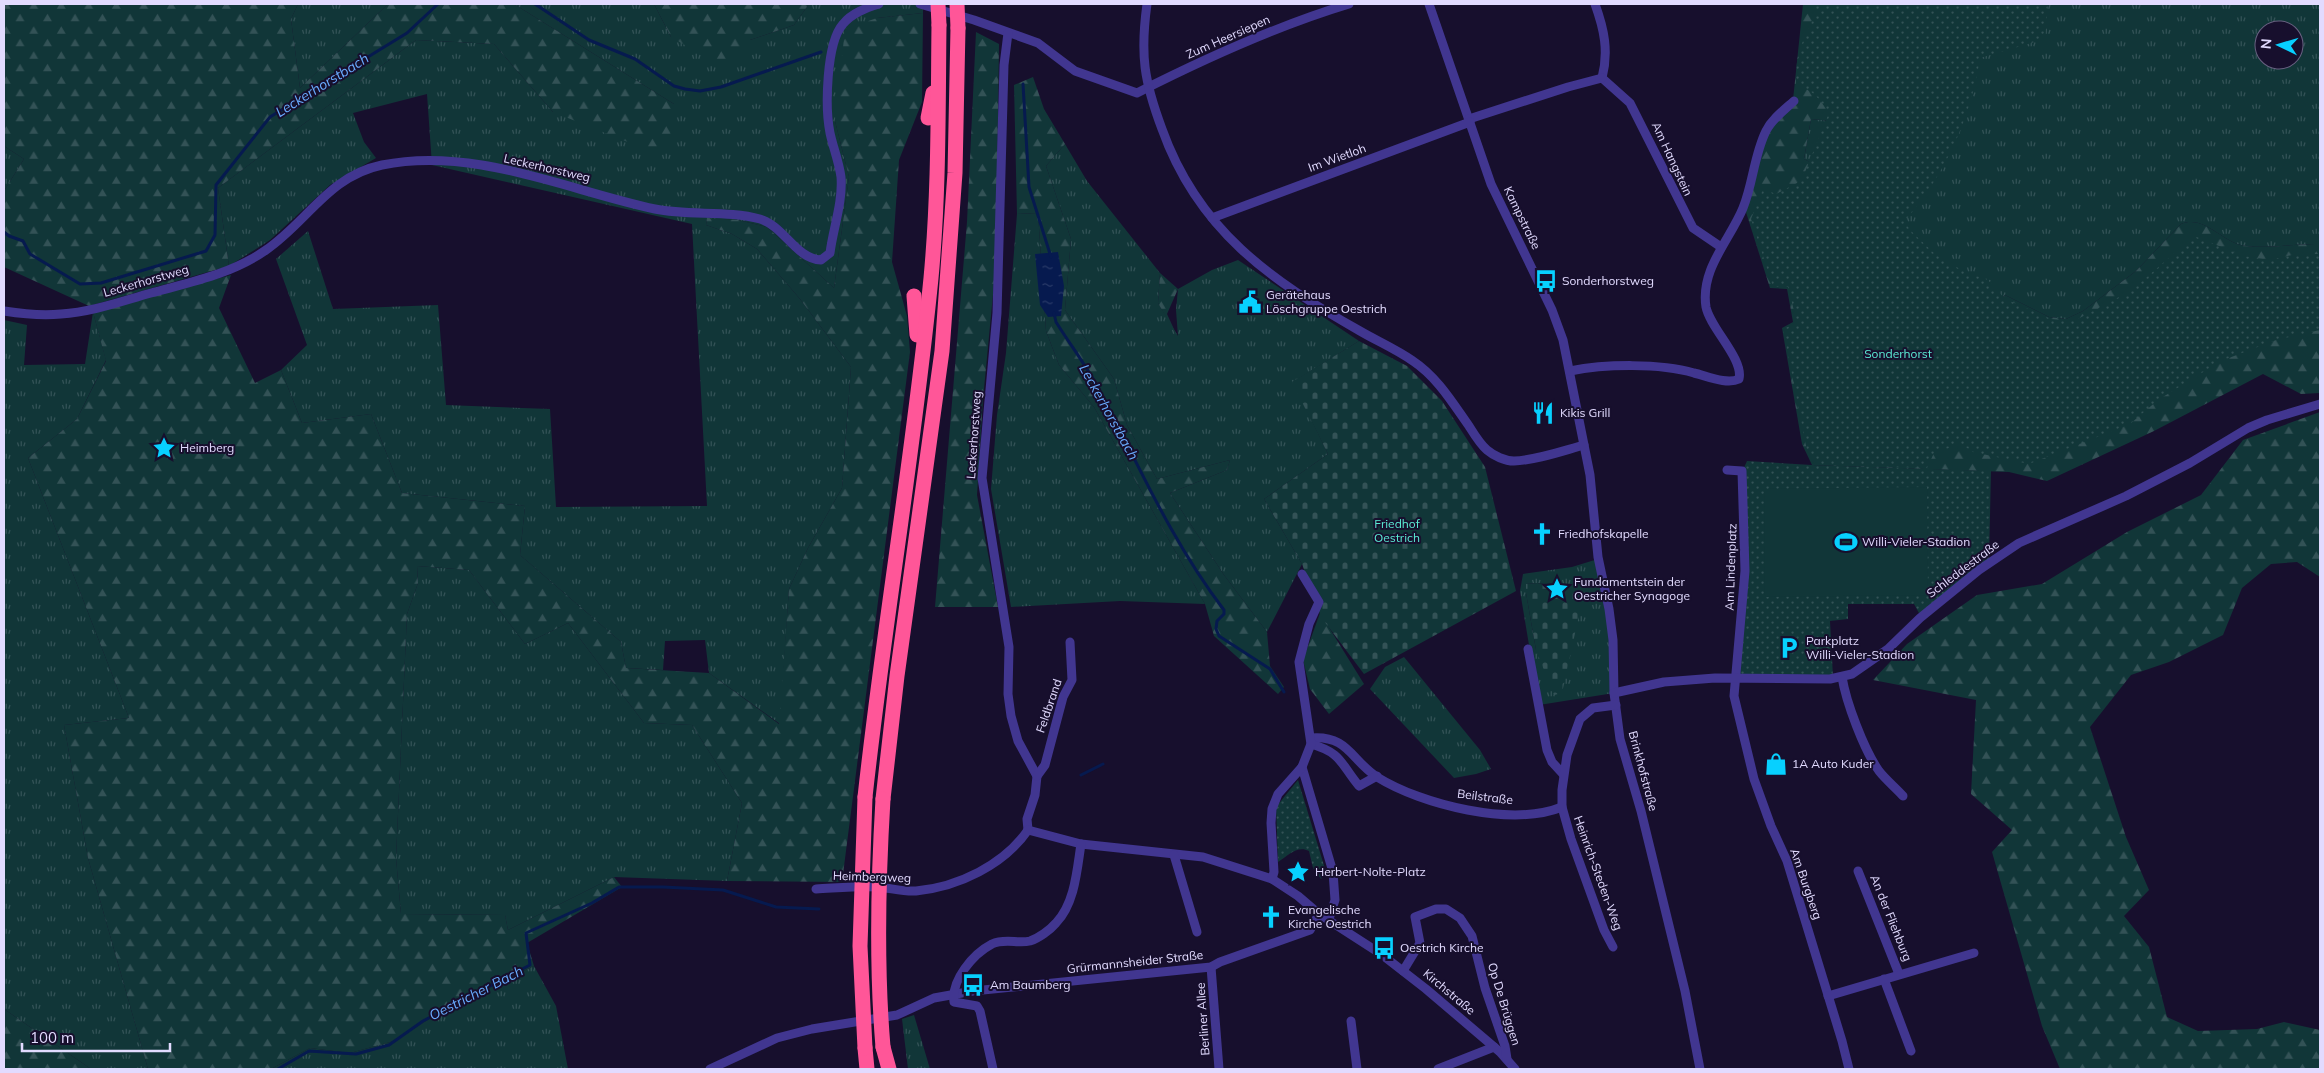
<svg xmlns="http://www.w3.org/2000/svg" width="2324" height="1073" font-family="Mulish,sans-serif">
<defs>
<pattern id="grass-tufts" width="24" height="20" patternUnits="userSpaceOnUse" patternTransform="scale(1.25)"><rect width="24" height="20" fill="#113638"/><path d="M3 7l-1-3M5 7V3M7 7l1-3M15 17l-1-3M17 17v-4M19 17l1-3" fill="none" stroke="#335256"/></pattern>
<pattern id="forest-firs" width="22" height="20" patternUnits="userSpaceOnUse" patternTransform="scale(1.25)"><rect width="22" height="20" fill="#113638"/><path d="M5 1l3.5 6h-7zM16 11l3.5 6h-7z" fill="#335256"/></pattern>
<pattern id="cemetery-stones" width="16" height="16" patternUnits="userSpaceOnUse" patternTransform="scale(1.25)"><rect width="16" height="16" fill="#113638"/><path d="M2 7V4a2 2 0 0 1 4 0v3zM10 15v-3a2 2 0 0 1 4 0v3z" fill="#335256"/></pattern>
<pattern id="park-dots" width="8" height="8" patternUnits="userSpaceOnUse" patternTransform="scale(1.25)"><rect width="8" height="8" fill="#113638"/><path d="M2 2h.1M6 6h.1" fill="none" stroke="#335256" stroke-width="1.8" stroke-linecap="round"/></pattern>
<pattern id="water-ripples" width="26" height="14" patternUnits="userSpaceOnUse" patternTransform="scale(1.25)"><rect width="26" height="14" fill="#061a4f"/><path d="M2 4q2-2 4 0t4 0M15 11q2-2 4 0t4 0" fill="none" stroke="#2a3b69"/></pattern>
</defs>
<rect width="100%" height="100%" fill="#170f2d"/>
<g fill="url(#grass-tufts)" fill-rule="evenodd">
<polygon points="298,4 388,4 300,88 291,19"/>
<polygon points="514,4 654,4 671,37 750,40 794,25 809,4 923,4 923,13 877,18 835,121 849,177 834,288 767,227 738,220 707,219 706,225 732,234 757,249 800,299 851,367 842,488 808,548 789,589 780,724 709,673 705,640 665,641 663,670 626,668 621,642 520,555 525,506 402,493 371,414 302,423 281,370 307,345 276,259 308,231 333,309 438,305 446,405 550,409 556,507 707,506 692,224 432,165 427,94 353,113 364,142 376,158 330,185 270,240 229,266 218,188 416,40 494,44 553,112 674,104"/>
<path d="M2045,4h275v240c-22,-1 -58,6 -79,1 -21,-5 -37,-30 -60,-21l-45,47 -53,40 -17,8 -17,-2 -44,-22 -25,21 -157,-147 -19,-10 7,-40 20,2zM2264,30h30v30h-30z"/>
<polygon points="1065,144 1087,181 1160,273 1158,303 1178,336 1176,310 1178,289 1212,270 1238,260 1359,341 1293,382 1328,454 1264,499 1302,564 1267,632 1224,575 1170,493 1227,470 1230,460 1157,479 1127,425 1114,379 1065,310 1071,239 1046,166"/>
<polygon points="4,146 24,159 4,191"/>
<polygon points="1038,213 1046,331 1059,365 1094,407 1205,604 1120,601 1011,607 991,489 997,415 1006,353 1017,214"/>
<polygon points="93,312 106,360 77,419 28,458 129,718 64,725 88,858 148,1069 91,1069 4,1009 4,320 27,325 24,365 85,364"/>
<path d="M1598,559l10,50 6,84 -75,12 -19,-114 3,-17 49,-7zM1537,583l17,2 -18,65 -10,-57v-9z"/>
<polygon points="417,566 469,570 525,644 568,623 644,723 692,725 742,803 727,881 614,877 508,930 505,915 401,914 396,858 407,614 418,583"/>
<polygon points="1404,657 1480,750 1491,769 1476,774 1454,778 1370,689 1385,667"/>
<polygon points="534,966 556,1006 568,1069 271,1069 310,1048 350,1053 394,1041 447,1008"/>
<polygon points="914,1015 930,1069 908,1069 902,1019"/>
</g>
<g fill="url(#forest-firs)">
<polygon points="4,4 298,4 291,19 300,88 388,4 514,4 674,104 670,139 660,155 553,112 494,44 416,40 218,188 229,266 89,306 4,267 4,191 24,159 4,146"/>
<polygon points="654,4 809,4 794,25 750,40 728,70 671,37"/>
<path d="M1803,4h242l-83,59 -131,58 -20,-2 -7,40 71,35 105,122 25,-21 44,22 17,2 17,-8 53,-40 45,-47c23,-9 39,16 60,21 21,5 57,-2 79,-1v149l-19,1 -38,-20 -109,57 -107,50 -38,-9 -197,-7 -10,-21 -20,-116 11,-6 -6,-33 -17,-1 -25,-79 21,-77 27,-32z"/>
<polygon points="923,13 922,102 899,160 892,262 907,316 910,352 842,882 727,881 742,803 692,725 644,723 568,623 525,644 469,570 417,566 418,583 407,614 396,858 401,914 505,915 508,930 614,877 622,887 527,943 534,966 447,1008 394,1041 350,1053 310,1048 271,1069 148,1069 88,858 64,725 129,718 28,458 77,419 106,361 93,312 231,275 219,308 255,383 281,370 302,423 371,414 402,493 525,506 520,555 621,642 626,668 709,673 779,724 789,589 808,548 842,488 851,367 800,299 757,249 732,234 706,225 707,218 738,220 767,227 834,288 849,177 835,121 845,29 877,18"/>
<polygon points="976,32 999,44 996,263 983,399 977,495 998,607 935,607 967,222"/>
<polygon points="1033,77 1044,109 1065,144 1046,166 1071,239 1065,310 1114,379 1127,425 1157,479 1230,460 1227,470 1170,493 1224,575 1267,632 1270,666 1284,687 1278,694 1214,636 1205,604 1094,407 1059,365 1046,331 1038,213 1017,214 1014,85"/>
<polygon points="1160,273 1178,289 1167,314 1178,338 1158,303"/>
<polygon points="2320,412 2320,577 2297,562 2271,564 2242,588 2223,635 2169,662 2131,675 2090,727 2126,837 2149,890 2124,916 2149,947 2167,1017 2198,1031 2257,1029 2284,1022 2320,1030 2320,1069 2060,1069 2042,1026 1992,852 2012,830 1971,794 1976,700 1873,680 1907,644 1977,595 2042,584 2127,532 2201,495 2243,440"/>
<polygon points="1320,613 1364,684 1329,714 1310,689 1303,660"/>
<polygon points="4,1009 91,1069 4,1069"/>
</g>
<g fill="url(#cemetery-stones)">
<polygon points="1359,341 1407,366 1442,401 1485,467 1516,591 1364,674 1321,617 1302,564 1264,499 1328,454 1292,382"/>
<polygon points="1537,583 1582,591 1582,601 1562,693 1554,695 1536,650 1526,593 1526,584"/>
</g>
<g fill="url(#park-dots)">
<path d="M1824,4h224l-3,35 -65,19c-9,60 -35,117 -76,164l9,11 23,22 29,17 23,8 17,19 46,20 23,2 58,-31 62,-54 50,20 25,4 28,-6h23v76l-44,10 -55,21 -63,39 -28,24 -101,40 -56,-12 -12,-8 -27,9 -7,15 -107,-3 -10,-7 -3,-7 -24,-122 14,-6 -9,-36h-15l-22,-68 12,-30 13,5 21,-11 8,-11 24,-59c-9,-14 -16,-23 -33,-28 0,-13 0,-26 5,-39 5,-13 14,-26 14,-41z"/>
<polygon points="1747,461 1812,465 1991,471 1989,560 1920,615 1914,604 1848,604 1848,619 1830,621 1833,677 1736,677 1739,662 1743,470"/>
<path d="M1298,780l28,92 -5,7 -8,-11 -4,-17c-12,-6 -21,5 -31,11l-2,-55z"/>
</g>
<polygon fill="#113638" points="1927,487 1928,595 1765,597 1764,489"/>
<polygon fill="url(#water-ripples)" points="1058,252 1064,286 1061,316 1048,317 1040,305 1035,254"/>
<g fill="none" stroke-linecap="round" stroke-linejoin="round">
<g stroke="#061a4f" stroke-width="3">
<polyline points="535,4 589,40 635,59 674,86 685,89 700,91 721,87 821,52"/>
<polyline points="1023,84 1029,187 1051,257"/>
<polyline points="4,232 9,236 23,241 30,254 80,284 101,283 206,251 215,235 216,185 270,117 407,33 438,4"/>
<path d="M1054,313l2,9c15,24 32,46 45,71 38,73 72,151 123,217v4l-7,7 -1,8 3,7 51,33 14,23"/>
<polyline points="1081,775 1103,764"/>
<polyline points="278,1069 309,1051 356,1054 389,1045 423,1021 530,965 526,933 592,903 619,887 663,887 723,890 776,907 819,909"/>
</g>
<g stroke="#413690" stroke-width="9">
<path d="M920,4l54,16 64,23 37,28 62,22c69,-35 139,-67 212,-89"/>
<path d="M1147,4c-7,51 -3,77 15,125 36,101 108,151 198,202 17,10 36,18 53,30 24,16 39,41 56,65 5,8 11,18 18,24 7,6 18,11 27,11 23,-1 48,-10 70,-16"/>
<polyline points="1429,4 1491,184 1552,310 1563,340 1590,475 1598,557 1609,609 1613,640 1614,693 1620,739 1641,811 1685,991 1700,1069"/>
<path d="M1595,4c9,25 14,47 7,74"/>
<polyline points="1008,33 1004,65 997,313 982,478 1009,647 1008,694 1011,716 1018,741 1037,776 1035,795 1027,819 1028,830"/>
<polyline points="1602,78 1630,103 1693,228 1721,247"/>
<polyline points="1469,119 1568,87 1602,78"/>
<polyline points="1212,218 1470,122"/>
<path d="M4,311c19,3 38,5 57,3 31,-2 61,-13 90,-21 40,-11 81,-19 115,-43 42,-29 63,-74 116,-85 92,-19 184,25 273,44 34,7 73,1 105,10 24,7 36,40 61,41l9,-7c3,-24 13,-51 11,-76 -2,-15 -8,-30 -11,-44 -5,-25 -4,-90 13,-109 9,-11 23,-16 36,-20"/>
<path d="M1570,371c35,-7 90,-8 124,2 13,3 33,12 45,6 5,-20 -29,-51 -33,-72 -6,-38 24,-67 37,-99 10,-24 11,-53 23,-77 6,-12 18,-21 28,-30"/>
<polyline points="1727,470 1742,471 1745,571 1734,696 1754,779 1771,826 1787,861 1842,1041 1849,1069"/>
<polyline points="1528,649 1547,750 1552,762 1563,774"/>
<path d="M1842,677c4,25 22,73 37,94 7,9 17,17 24,25"/>
<polyline points="1614,693 1664,682 1715,678 1830,679 1852,674 1888,649 1920,618 1979,570 2019,543 2126,496 2190,463 2248,428 2267,420 2320,404"/>
<path d="M1311,738c37,-3 40,22 66,39 45,28 135,50 185,30"/>
<path d="M1311,744c31,9 29,19 48,42l18,-10"/>
<polyline points="1302,767 1333,872 1335,900 1329,919"/>
<polyline points="1037,776 1045,765 1063,697 1072,680 1070,642"/>
<polyline points="1028,830 1081,844 1203,857 1272,879 1298,896 1319,914 1381,954 1426,989 1500,1052 1515,1069"/>
<polyline points="1174,855 1197,932"/>
<polyline points="1858,871 1899,974"/>
<polyline points="1272,879 1274,872 1271,823 1272,809 1278,794 1302,767 1311,744 1299,662 1309,624 1319,602 1302,574"/>
<path d="M816,889c21,-1 42,-3 62,-2 12,1 26,5 38,4 42,-4 88,-26 112,-61"/>
<polyline points="1613,947 1604,930 1571,839 1562,807 1562,790 1567,755 1580,719 1593,708 1616,705"/>
<polyline points="1211,967 1219,1069"/>
<polyline points="1403,971 1420,943 1415,917 1436,909 1446,909 1460,918 1472,936 1485,988 1505,1046 1507,1059"/>
<polyline points="1884,979 1911,1051"/>
<polyline points="1828,996 1974,953"/>
<polyline points="1351,1021 1357,1069"/>
<polyline points="710,1069 777,1038 812,1029 897,1015 934,998 973,991 1211,967 1220,962 1310,930 1319,914"/>
<path d="M993,1069l-13,-58 -3,-5 -23,-4c-3,-22 19,-48 38,-58 13,-6 26,0 38,-3 9,-3 20,-11 26,-18 19,-20 21,-53 25,-79"/>
<polyline points="1438,1069 1494,1047"/>
</g>
<g stroke="#ff5698" stroke-width="15">
<polyline points="928,118 933,93"/>
<polyline points="914,296 917,335"/>
<path d="M865,797c19,-174 49,-345 66,-519 8,-85 7,-169 8,-253"/>
<polyline points="883,799 897,676 942,351 955,173 958,28"/>
<polyline points="883,1047 889,1069"/>
<polyline points="865,1048 867,1069"/>
</g>
<g stroke="#ff5698" stroke-width="15">
<polyline points="938,4 939,25"/>
<polyline points="957,4 958,28"/>
<path d="M883,1047c-7,-83 -5,-165 0,-248"/>
<polyline points="865,1048 860,946 865,797"/>
</g>
</g>
<defs>
<symbol id="bus-bare" viewBox="-9 -9 18 18"><path d="M-5-6H5V4H4V6H2V4H-2V6H-4V4H-5ZM-3.5-4V0h7V-4ZM-3.5 1.2v1.5H-2V1.2ZM2 1.2v1.5H3.5V1.2Z" fill="#07d0ff" stroke="#170f2d" stroke-width="2.5" paint-order="stroke"/></symbol>
<symbol id="civic-bare" viewBox="-9 -9 18 18"><path d="M-.6-6.5H3V-4.5H.6V-3L4-1V1h2V6H-6V1h2V-1L-.6-3ZM-1.2 2.5V6h2.4V2.5Z" fill="#07d0ff" stroke="#170f2d" stroke-width="2.5" paint-order="stroke"/></symbol>
<symbol id="restaurant-bare" viewBox="-9 -9 18 18"><path d="M-5-6h1v4h1v-4h1v4h1v-4h1v5L-1.5 .5V6h-2V.5L-5-1ZM5-6V6H3V1.5H1.5Q1.5-4 5-6Z" fill="#07d0ff" stroke="#170f2d" stroke-width="2.5" paint-order="stroke"/></symbol>
<symbol id="sight-bare" viewBox="-9 -9 18 18"><path d="M0-6L1.8-2.2L6-1.7L2.9 1.2L3.7 5.4L0 3.3L-3.7 5.4L-2.9 1.2L-6-1.7L-1.8-2.2Z" fill="#07d0ff" stroke="#170f2d" stroke-width="2.5" paint-order="stroke"/></symbol>
<symbol id="church-bare" viewBox="-9 -9 18 18"><path d="M-1.2-6h2.4v3.5h3.3v2.4h-3.3V6h-2.4V-.1h-3.3v-2.4h3.3Z" fill="#07d0ff" stroke="#170f2d" stroke-width="2.5" paint-order="stroke"/></symbol>
<symbol id="stadium-bare" viewBox="-9 -9 18 18"><path d="M0-5a6.5 5 0 1 0 0 10a6.5 5 0 1 0 0-10ZM-3.5-1.8h7v3.6h-7Z" fill="#07d0ff" stroke="#170f2d" stroke-width="2.5" paint-order="stroke"/></symbol>
<symbol id="parking-bare" viewBox="-9 -9 18 18"><path d="M-3.5-5.5H1a3.5 3.5 0 0 1 0 7H-1V5.5H-3.5ZM-1-3.4V-.6H.8a1.4 1.4 0 0 0 0-2.8Z" fill="#07d0ff" stroke="#170f2d" stroke-width="2.5" paint-order="stroke"/></symbol>
<symbol id="shop-bare" viewBox="-9 -9 18 18"><path d="M-5-2.5h2.3a2.7 3.5 0 0 1 5.4 0H5L5.5 6h-11ZM-1.5-2.5h3a1.5 2.3 0 0 0-3 0Z" fill="#07d0ff" stroke="#170f2d" stroke-width="2.5" paint-order="stroke"/></symbol>
</defs>
<g fill-rule="evenodd">
<use href="#bus-bare" x="1530" y="265" width="32" height="32"/>
<use href="#civic-bare" x="1234" y="286" width="32" height="32"/>
<use href="#restaurant-bare" x="1527" y="397" width="32" height="32"/>
<use href="#sight-bare" x="148" y="432" width="32" height="32"/>
<use href="#church-bare" x="1526" y="518" width="32" height="32"/>
<use href="#stadium-bare" x="1830" y="526" width="32" height="32"/>
<use href="#sight-bare" x="1541" y="573" width="32" height="32"/>
<use href="#parking-bare" x="1773" y="632" width="32" height="32"/>
<use href="#shop-bare" x="1760" y="748" width="32" height="32"/>
<use href="#sight-bare" x="1282" y="856" width="32" height="32"/>
<use href="#church-bare" x="1255" y="901" width="32" height="32"/>
<use href="#bus-bare" x="1368" y="932" width="32" height="32"/>
<use href="#bus-bare" x="957" y="969" width="32" height="32"/>
</g>
<g text-anchor="middle" stroke-width="4" stroke-linejoin="round" paint-order="stroke">
<g font-size="12" fill="#e2dbff" stroke="#170f2d">
<text transform="translate(1228 37) rotate(-24)" y="4">Zum Heersiepen</text>
<text transform="translate(1337 158) rotate(-20)" y="4">Im Wietloh</text>
<text transform="translate(1672 159) rotate(65)" y="4">Am Hangstein</text>
<text transform="translate(547 168) rotate(13)" y="4">Leckerhorstweg</text>
<text transform="translate(1522 218) rotate(64)" y="4">Kampstraße</text>
<text transform="translate(146 281) rotate(-16)" y="4">Leckerhorstweg</text>
<text transform="translate(974 435) rotate(-86)" y="4">Leckerhorstweg</text>
<text transform="translate(1731 567) rotate(-88)" y="4">Am Lindenplatz</text>
<text transform="translate(1963 569) rotate(-37)" y="4">Schleddestraße</text>
<text transform="translate(1049 706) rotate(-71)" y="4">Feldbrand</text>
<text transform="translate(1643 771) rotate(75)" y="4">Brinkhofstraße</text>
<text transform="translate(1485 797) rotate(7)" y="4">Beilstraße</text>
<text transform="translate(1598 873) rotate(70)" y="4">Heinrich-Steden-Weg</text>
<text transform="translate(872 877) rotate(2)" y="4">Heimbergweg</text>
<text transform="translate(1806 884) rotate(71)" y="4">Am Burgberg</text>
<text transform="translate(1891 918) rotate(68)" y="4">An der Fliehburg</text>
<text transform="translate(1135 962) rotate(-6)" y="4">Grürmannsheider Straße</text>
<text transform="translate(1449 992) rotate(40)" y="4">Kirchstraße</text>
<text transform="translate(1504 1004) rotate(73)" y="4">Op De Brüggen</text>
<text transform="translate(1203 1019) rotate(-94)" y="4">Berliner Allee</text>
</g>
<g font-size="12" fill="#e2dbff" stroke="#170f2d" text-anchor="start">
<text x="1562" y="285">Sonderhorstweg</text>
<text x="1266" y="299">Gerätehaus<tspan x="1266" dy="14">Löschgruppe Oestrich</tspan></text>
<text x="1560" y="417">Kikis Grill</text>
<text x="180" y="452">Heimberg</text>
<text x="1558" y="538">Friedhofskapelle</text>
<text x="1862" y="546">Willi-Vieler-Stadion</text>
<text x="1574" y="586">Fundamentstein der<tspan x="1574" dy="14">Oestricher Synagoge</tspan></text>
<text x="1806" y="645">Parkplatz<tspan x="1806" dy="14">Willi-Vieler-Stadion</tspan></text>
<text x="1792" y="768">1A Auto Kuder</text>
<text x="1315" y="876">Herbert-Nolte-Platz</text>
<text x="1288" y="914">Evangelische<tspan x="1288" dy="14">Kirche Oestrich</tspan></text>
<text x="1400" y="952">Oestrich Kirche</text>
<text x="990" y="989">Am Baumberg</text>
</g>
<g font-size="12" fill="#5bebd4" stroke="#170f2d">
<text x="1898" y="358">Sonderhorst</text>
<text x="1397" y="528">Friedhof<tspan x="1397" dy="14">Oestrich</tspan></text>
</g>
<g font-size="14" font-style="italic" fill="#69acff" stroke="#170f2d">
<text transform="translate(322 85) rotate(-32)" y="5">Leckerhorstbach</text>
<text transform="translate(1109 412) rotate(61)" y="5">Leckerhorstbach</text>
<text transform="translate(476 993) rotate(-27)" y="5">Oestricher Bach</text>
</g>
</g>
<rect width="2324" height="1073" fill="none" stroke="#e2dbff" stroke-width="10"/>
<g transform="translate(2279 45) rotate(275)"><circle r="24" fill="#170f2d" stroke="#686181"/>
<path d="M0-4L9 19L0 12L-9 19Z" fill="#07d0ff"/>
<text y="-8" font-size="14" font-weight="bold" text-anchor="middle" fill="#e2dbff">N</text>
</g>
<path d="M22 1043v8h148v-8" fill="none" stroke="#e2dbff" stroke-width="2.5"/>
<text x="30" y="1043" font-size="15" fill="#e2dbff" stroke="#170f2d" stroke-width="4" paint-order="stroke">100 m</text>
</svg>
